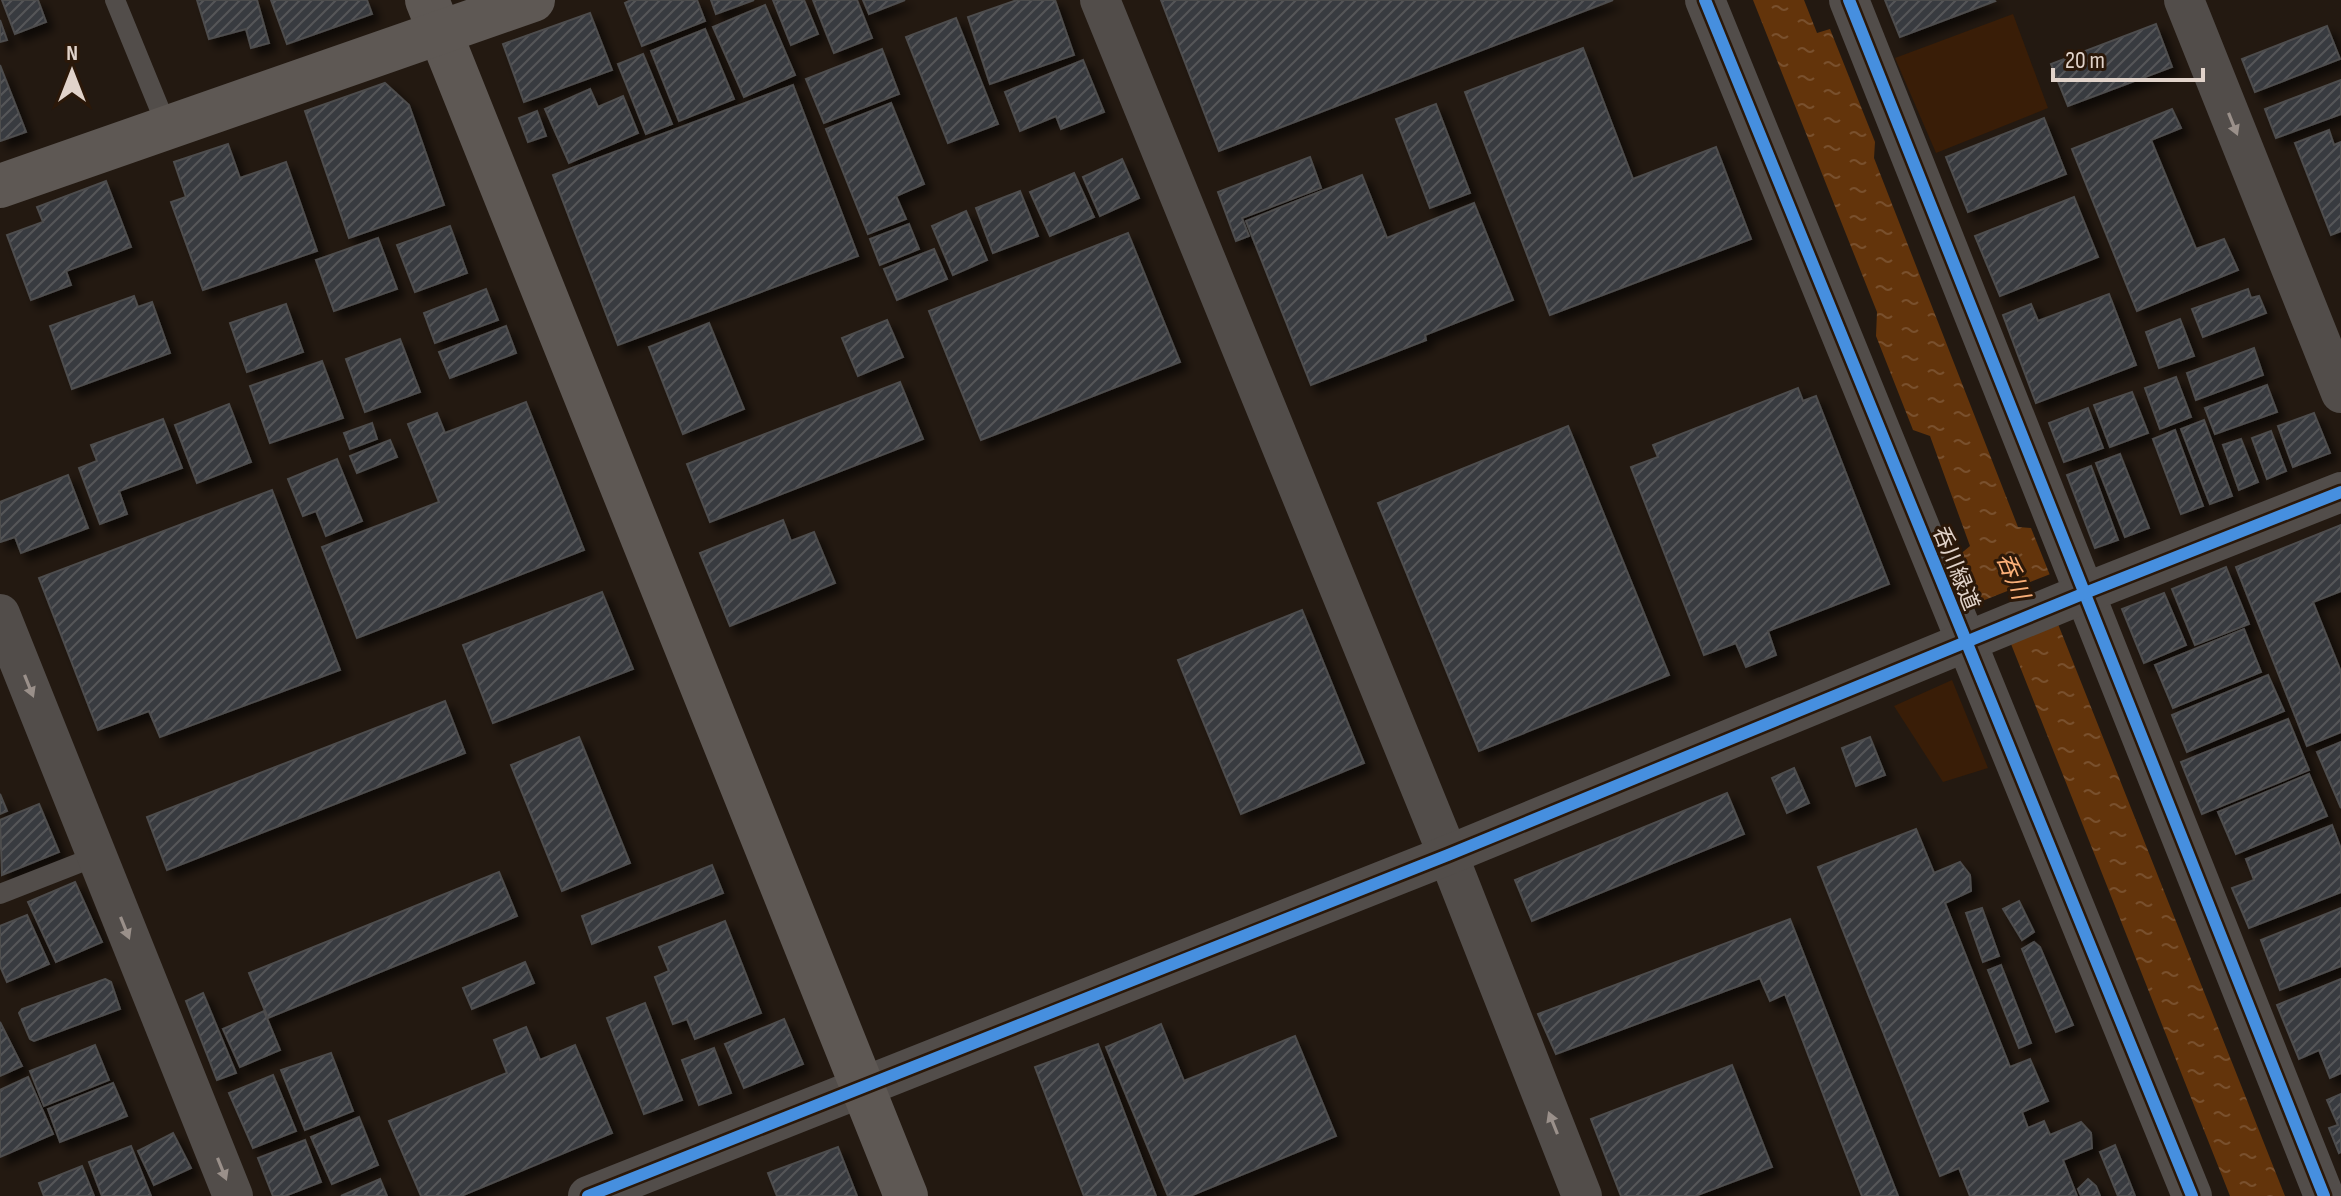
<svg xmlns="http://www.w3.org/2000/svg" width="2341" height="1196" font-family="'Sofia Sans Condensed','Noto Sans JP',sans-serif">
<defs>
<pattern id="water-ripples" width="26" height="14" patternUnits="userSpaceOnUse" patternTransform="scale(2)"><rect width="26" height="14" fill="#63340b"/><path d="M2 4q2-2 4 0t4 0M15 11q2-2 4 0t4 0" fill="none" stroke="#79502d"/></pattern>
<pattern id="building-hatch" width="6" height="6" patternUnits="userSpaceOnUse" patternTransform="scale(2)"><rect width="6" height="6" fill="#393a3f"/><path d="M-1 1l2-2M0 6l6-6M5 7l2-2" fill="none" stroke="#555659"/></pattern>
<filter id="shadow"><feDropShadow dx="7" dy="7" stdDeviation="4" flood-color="#0009"/></filter>
</defs>
<rect width="100%" height="100%" fill="#231911"/>
<g fill="#391d07">
<polygon points="2013,14 2048,108 1936,153 1895,58"/>
<polygon points="1952,680 1988,768 1943,782 1894,706"/>
</g>
<polygon fill="url(#water-ripples)" points="1753,0 1804,0 1817,33 1830,29 1875,142 1874,158 2018,527 2031,528 2068,620 2058,624 2285,1196 2230,1196 2011,644 1994,649 1958,556 1970,546 1930,436 1913,430 1876,336 1877,312"/>
<polygon fill="#231911" points="2053,573 2072,620 1990,651 1972,605"/>
<g fill="url(#building-hatch)" stroke="#4e4d4e" stroke-width="2" filter="url(#shadow)">
<polygon points="2,0 38,0 46,22 15,34"/>
<polygon points="197,0 257,0 269,43 251,48 246,29 209,39"/>
<polygon points="271,0 367,0 372,14 287,44"/>
<polygon points="631,0 697,0 705,21 642,46 625,3"/>
<polygon points="711,0 754,0 716,14"/>
<polygon points="773,0 804,0 818,34 791,45"/>
<polygon points="813,0 857,0 872,38 834,53"/>
<polygon points="863,0 905,0 869,14"/>
<polygon points="1017,0 1055,0 1074,55 990,84 968,17"/>
<polygon points="1161,0 1613,0 1219,151"/>
<polygon points="1885,0 1994,0 1995,1 1900,37"/>
<polygon points="765,5 795,75 744,97 713,27"/>
<polygon points="590,13 612,70 524,102 503,44"/>
<polygon points="956,18 998,124 948,143 906,37"/>
<polygon points="0,20 7,40 0,42"/>
<polygon points="2156,24 2172,67 2068,106 2051,64"/>
<polygon points="2327,26 2340,59 2255,92 2242,59"/>
<polygon points="705,29 734,99 679,121 651,51"/>
<polygon points="1583,48 1633,179 1716,147 1751,239 1550,315 1465,92"/>
<polygon points="882,49 899,94 824,123 806,79"/>
<polygon points="643,54 672,124 646,134 618,64"/>
<polygon points="1083,60 1104,112 1061,129 1056,116 1020,131 1005,92"/>
<polygon points="0,65 26,132 0,141"/>
<polygon points="2341,80 2341,114 2276,138 2265,109"/>
<polygon points="385,83 409,105 444,205 349,238 305,111"/>
<polygon points="793,85 858,256 618,345 553,175"/>
<polygon points="590,89 598,107 623,96 638,133 569,163 545,109"/>
<polygon points="891,103 924,184 896,196 906,219 868,234 826,129"/>
<polygon points="1436,104 1470,193 1430,208 1396,119"/>
<polygon points="2172,109 2181,128 2151,140 2196,249 2224,239 2238,270 2137,311 2072,149"/>
<polygon points="537,111 546,136 528,142 519,118"/>
<polygon points="2044,118 2066,174 1968,212 1946,157"/>
<polygon points="2329,130 2334,145 2341,142 2341,231 2331,235 2295,143"/>
<polygon points="228,144 240,178 286,162 317,251 203,290 171,202 186,197 174,162"/>
<polygon points="1310,157 1321,188 1242,218 1249,236 1236,241 1218,192"/>
<polygon points="1122,159 1139,198 1100,216 1083,177"/>
<polygon points="1074,173 1094,217 1050,236 1030,192"/>
<polygon points="1362,175 1387,238 1474,203 1513,300 1425,335 1426,340 1311,385 1246,221"/>
<polygon points="106,181 131,247 66,271 71,285 31,300 7,235 43,222 37,207"/>
<polygon points="1020,191 1038,236 993,253 976,208"/>
<polygon points="2074,197 2098,257 2000,296 1975,236"/>
<polygon points="966,211 987,260 953,275 932,226"/>
<polygon points="909,224 919,249 880,265 870,239"/>
<polygon points="450,226 467,273 415,292 397,245"/>
<polygon points="1128,233 1180,362 981,440 929,311"/>
<polygon points="378,238 397,289 334,311 316,260"/>
<polygon points="934,249 947,279 897,300 884,269"/>
<polygon points="486,289 498,320 435,343 424,313"/>
<polygon points="2248,289 2251,298 2259,296 2266,313 2203,337 2192,309"/>
<polygon points="2109,294 2136,365 2036,403 2003,315 2031,304 2038,321"/>
<polygon points="134,296 138,307 152,302 170,353 72,389 50,326"/>
<polygon points="286,304 303,352 247,372 230,323"/>
<polygon points="2180,319 2194,356 2159,368 2146,332"/>
<polygon points="887,320 903,357 858,376 842,338"/>
<polygon points="709,323 744,409 683,434 649,347"/>
<polygon points="506,326 516,353 450,378 439,352"/>
<polygon points="400,339 420,392 365,412 346,359"/>
<polygon points="2254,348 2263,375 2196,400 2187,373"/>
<polygon points="322,361 343,418 270,443 250,386"/>
<polygon points="2176,377 2191,417 2160,429 2145,388"/>
<polygon points="900,382 923,439 710,522 687,464"/>
<polygon points="2267,385 2277,412 2215,434 2205,408"/>
<polygon points="1798,388 1803,401 1816,396 1889,584 1768,631 1776,655 1746,667 1736,643 1704,655 1631,467 1658,457 1653,445"/>
<polygon points="2132,392 2148,433 2110,447 2094,405"/>
<polygon points="526,402 584,550 357,638 322,547 439,502 408,424 437,413 445,433"/>
<polygon points="229,404 251,462 197,483 175,425"/>
<polygon points="2088,408 2103,448 2064,462 2049,423"/>
<polygon points="2314,413 2330,453 2293,467 2278,426"/>
<polygon points="163,419 182,468 119,491 127,514 100,524 79,468 97,461 91,445"/>
<polygon points="2204,420 2232,496 2210,504 2181,429"/>
<polygon points="372,423 377,439 350,449 344,433"/>
<polygon points="1568,426 1669,675 1479,751 1378,503"/>
<polygon points="2175,430 2203,506 2181,514 2153,439"/>
<polygon points="2271,431 2286,471 2267,479 2252,438"/>
<polygon points="2241,439 2258,482 2239,490 2223,445"/>
<polygon points="390,440 397,457 357,473 350,456"/>
<polygon points="2120,454 2149,528 2125,537 2096,463"/>
<polygon points="337,459 362,521 326,536 316,511 303,516 288,479"/>
<polygon points="2091,466 2118,540 2095,548 2067,475"/>
<polygon points="68,475 88,528 21,553 15,537 0,542 0,502"/>
<polygon points="272,490 340,670 160,737 149,711 98,730 39,578"/>
<polygon points="783,520 791,541 814,532 835,583 730,626 700,553"/>
<polygon points="2341,525 2341,591 2313,602 2341,672 2341,732 2307,746 2236,567"/>
<polygon points="2226,567 2249,624 2195,645 2172,589"/>
<polygon points="602,592 633,669 493,723 463,645"/>
<polygon points="2164,593 2186,645 2144,663 2122,609"/>
<polygon points="1302,610 1364,763 1241,814 1178,660"/>
<polygon points="2244,629 2261,672 2173,708 2155,665"/>
<polygon points="2268,675 2284,711 2187,752 2172,715"/>
<polygon points="445,701 465,753 167,870 147,817"/>
<polygon points="2288,719 2309,770 2202,814 2181,762"/>
<polygon points="579,737 630,863 562,891 511,765"/>
<polygon points="1870,737 1885,775 1856,786 1842,748"/>
<polygon points="2341,742 2341,808 2317,752"/>
<polygon points="1794,768 1809,803 1787,813 1772,778"/>
<polygon points="2309,774 2327,816 2236,854 2218,812"/>
<polygon points="1727,793 1744,834 1532,921 1515,880"/>
<polygon points="0,794 7,811 0,814"/>
<polygon points="39,804 59,852 2,875 0,820"/>
<polygon points="2332,825 2341,849 2341,892 2249,928 2232,888 2254,880 2246,859"/>
<polygon points="1916,829 1934,873 1960,862 1970,875 1971,891 1945,903 2010,1067 2030,1059 2048,1101 2022,1112 2028,1128 2044,1121 2050,1135 2081,1122 2091,1133 2092,1148 2063,1160 2077,1196 1970,1196 1959,1168 1940,1176 1818,867"/>
<polygon points="712,865 723,893 592,944 582,916"/>
<polygon points="499,872 517,916 268,1018 249,973"/>
<polygon points="75,882 102,942 56,962 28,902"/>
<polygon points="2019,901 2034,932 2022,940 2003,909"/>
<polygon points="1982,908 1999,956 1983,962 1966,913"/>
<polygon points="2341,908 2341,966 2280,990 2261,940"/>
<polygon points="27,915 49,964 7,982 0,966 0,926"/>
<polygon points="1790,919 1898,1196 1862,1196 1785,994 1770,1001 1760,978 1556,1054 1538,1014"/>
<polygon points="725,921 761,1013 695,1039 687,1019 673,1024 655,977 669,971 659,947"/>
<polygon points="2034,942 2040,947 2073,1025 2056,1032 2022,949"/>
<polygon points="525,962 534,983 472,1009 463,988"/>
<polygon points="2001,965 2031,1043 2019,1048 1988,970"/>
<polygon points="105,979 111,982 120,1009 34,1041 30,1039 19,1013 22,1009"/>
<polygon points="2341,979 2341,1073 2330,1078 2319,1050 2299,1059 2277,1005"/>
<polygon points="203,993 236,1073 217,1080 186,1001"/>
<polygon points="645,1003 682,1100 644,1114 607,1018"/>
<polygon points="264,1011 280,1050 240,1067 223,1029"/>
<polygon points="784,1019 803,1064 744,1088 725,1044"/>
<polygon points="0,1022 22,1066 0,1076"/>
<polygon points="1161,1024 1184,1081 1295,1036 1336,1136 1190,1196 1168,1196 1106,1047"/>
<polygon points="526,1027 540,1060 575,1045 612,1133 461,1196 421,1196 389,1121 507,1073 494,1040"/>
<polygon points="1098,1044 1156,1196 1084,1196 1035,1067"/>
<polygon points="95,1045 109,1080 44,1106 30,1071"/>
<polygon points="714,1048 731,1093 699,1105 682,1060"/>
<polygon points="331,1053 353,1111 305,1130 281,1070"/>
<polygon points="1732,1065 1772,1167 1695,1196 1621,1196 1591,1119"/>
<polygon points="273,1075 296,1131 253,1148 229,1093"/>
<polygon points="28,1077 53,1134 0,1157 0,1090"/>
<polygon points="113,1083 127,1116 60,1142 48,1109"/>
<polygon points="2341,1094 2341,1152 2339,1153 2329,1128 2338,1125 2327,1100"/>
<polygon points="359,1117 378,1165 332,1184 311,1137"/>
<polygon points="173,1133 191,1168 154,1185 138,1151"/>
<polygon points="305,1140 321,1182 285,1196 273,1196 258,1158"/>
<polygon points="2115,1145 2135,1196 2118,1196 2100,1152"/>
<polygon points="131,1146 151,1196 102,1196 89,1162"/>
<polygon points="838,1147 857,1196 777,1196 768,1173"/>
<polygon points="82,1166 94,1196 44,1196 39,1183"/>
<polygon points="380,1179 387,1196 341,1196"/>
<polygon points="2088,1179 2096,1186 2100,1196 2081,1196 2078,1189"/>
</g>
<g fill="none" stroke-linecap="round" stroke-linejoin="round">
<g stroke="#524d4a" stroke-width="20">
<polyline points="115,0 167,127"/>
<polyline points="0,894 97,856"/>
</g>
<g stroke="#524d4a" stroke-width="40">
<polyline points="1100,0 1448,855 1582,1196"/>
<polyline points="1705,0 2192,1196"/>
<polyline points="1849,0 2324,1196"/>
<polyline points="2184,0 2341,393"/>
<polyline points="0,614 233,1196"/>
<polyline points="588,1196 1448,855 2085,593 2341,492"/>
</g>
<g stroke="#5e5854" stroke-width="44">
<polyline points="427,0 906,1196"/>
<polyline points="0,186 533,0"/>
</g>
<defs>
<g id="cycleway">
<polyline points="1705,0 2192,1196"/>
<polyline points="1849,0 2324,1196"/>
<polyline points="588,1196 1448,855 2085,593 2341,492"/>
</g>
</defs>
<use href="#cycleway" stroke="#2b1809" stroke-width="17"/>
<use href="#cycleway" stroke="#468fdf" stroke-width="12"/>
</g>
<defs><path id="oneway-solid" d="M-6-.8H1V-3.2L6.5 0L1 3.2V.8H-6Z" transform="scale(2)"/></defs>
<g fill="#9a908a">
<use href="#oneway-solid" transform="translate(2233 124) rotate(68)"/>
<use href="#oneway-solid" transform="translate(29 686) rotate(68)"/>
<use href="#oneway-solid" transform="translate(125 928) rotate(68)"/>
<use href="#oneway-solid" transform="translate(1553 1123) rotate(-112)"/>
<use href="#oneway-solid" transform="translate(222 1169) rotate(68)"/>
</g>
<g text-anchor="middle" stroke-width="6" stroke-linejoin="round" paint-order="stroke">
<g font-size="22" fill="#e1d3ca" stroke="#2b1809">
<text transform="translate(1957 568) rotate(68)" y="8">呑川緑道</text>
</g>
<g font-size="24" font-style="italic" fill="#faaf78" stroke="#2b1809">
<text transform="translate(2013 576) rotate(68)" y="8">呑川</text>
</g>
</g>
<g transform="translate(72 72)" stroke="#2b1809" stroke-width="6" paint-order="stroke">
<path d="M0-6L14 30L0 20L-14 30Z" fill="#e1d3ca"/>
<text y="-12" font-size="22" font-weight="bold" text-anchor="middle" fill="#e1d3ca">N</text>
</g>
<path d="M2053 68v12h150v-12" fill="none" stroke="#e1d3ca" stroke-width="4"/>
<text x="2065" y="68" font-size="24" fill="#e1d3ca" stroke="#2b1809" stroke-width="6" paint-order="stroke">20 m</text>
</svg>
